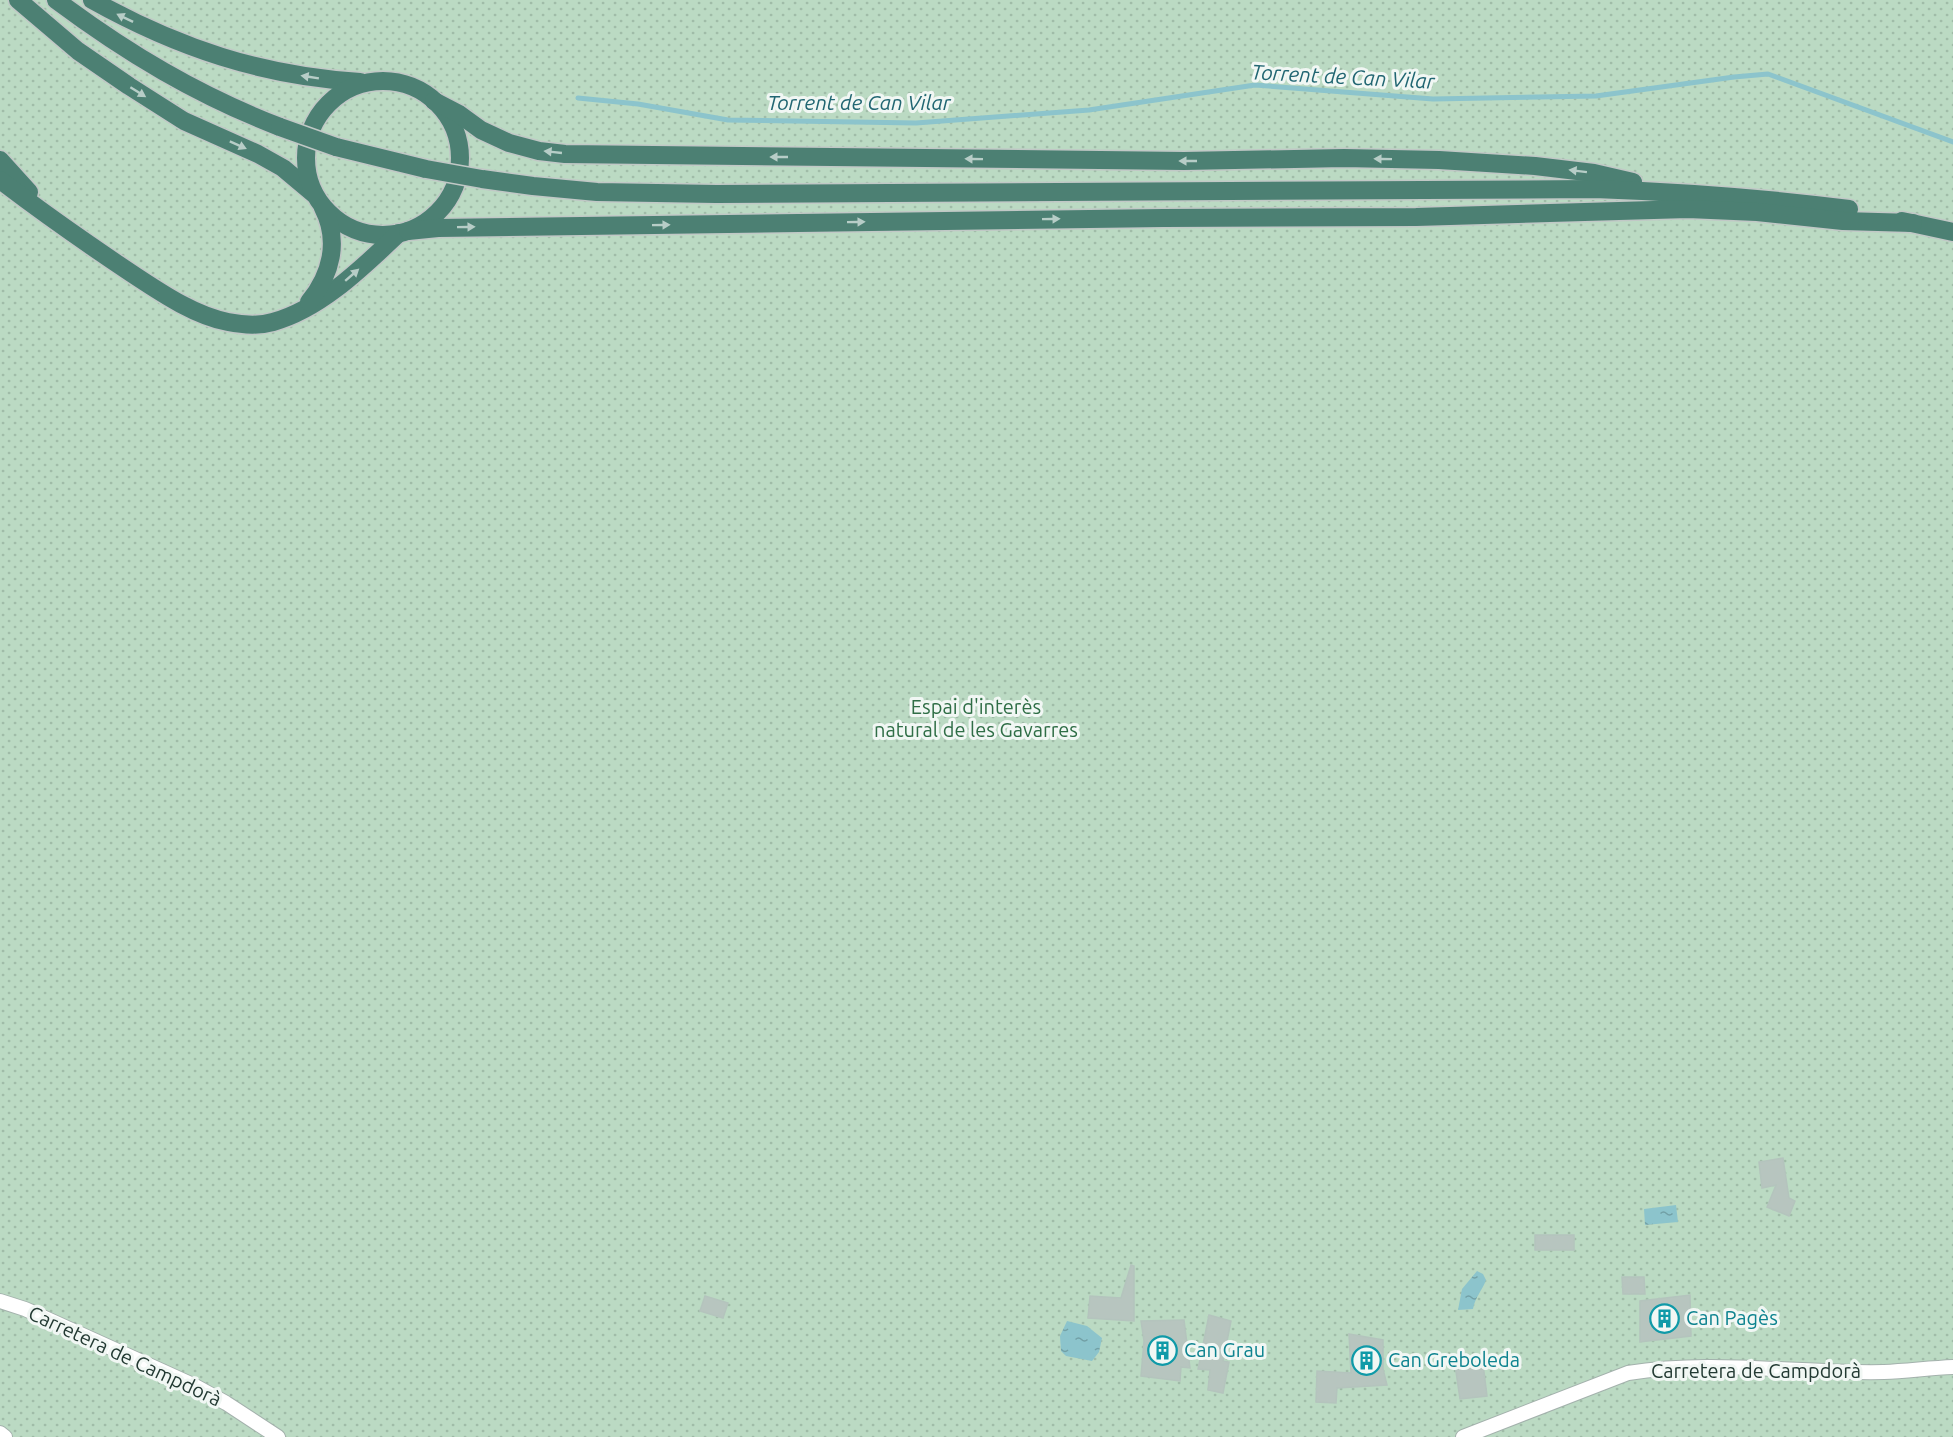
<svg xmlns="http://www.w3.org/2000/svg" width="1953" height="1437" font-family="Ubuntu,sans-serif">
<defs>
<pattern id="park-dots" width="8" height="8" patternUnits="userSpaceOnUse" patternTransform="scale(1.5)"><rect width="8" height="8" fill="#bbdac3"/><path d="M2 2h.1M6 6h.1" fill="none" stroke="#a0bca8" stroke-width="1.8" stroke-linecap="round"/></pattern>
<pattern id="water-ripples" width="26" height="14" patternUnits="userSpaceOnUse" patternTransform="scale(1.5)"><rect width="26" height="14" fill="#8cc4cc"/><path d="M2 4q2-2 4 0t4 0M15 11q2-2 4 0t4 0" fill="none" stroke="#72a0a6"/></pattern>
</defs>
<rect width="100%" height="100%" fill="#e1ebe6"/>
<rect fill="url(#park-dots)" x="0" y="0" width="1953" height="1437"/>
<g fill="url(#water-ripples)">
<polygon points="1676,1205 1678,1222 1645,1225 1644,1209"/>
<path d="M1477,1271l6,3 3,6c-4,11 -11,17 -13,29l-15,1 4,-21z"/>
<polygon points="1067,1321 1087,1326 1102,1338 1099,1352 1092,1361 1066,1356 1061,1351 1060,1336"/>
</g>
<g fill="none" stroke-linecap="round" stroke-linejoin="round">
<polyline stroke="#8cc4cc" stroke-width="5" points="578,98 638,104 728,120 916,123 1089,110 1255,85 1433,99 1596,96 1734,77 1768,74 1953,142"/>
</g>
<g fill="#b7c5bf" stroke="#b4c4bd" stroke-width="1.5">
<polygon points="1783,1158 1789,1198 1795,1201 1789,1216 1767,1207 1776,1185 1762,1188 1759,1162"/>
<rect x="1535" y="1235" width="39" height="15"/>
<polygon points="1131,1265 1134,1266 1134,1321 1088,1318 1090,1296 1121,1298"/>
<polygon points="1622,1277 1644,1277 1645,1294 1623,1294"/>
<polygon points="1690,1295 1691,1336 1640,1342 1640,1301"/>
<polygon points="705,1296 728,1303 723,1318 700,1311"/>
<polygon points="1209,1315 1231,1321 1223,1361 1229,1362 1223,1393 1208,1390 1210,1370 1198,1369"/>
<polygon points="1184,1320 1190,1368 1181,1367 1180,1381 1141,1376 1144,1341 1141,1321"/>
<polygon points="1349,1334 1383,1340 1383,1369 1387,1385 1337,1388 1336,1403 1316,1402 1317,1371 1351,1373"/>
<polygon points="1482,1356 1487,1396 1460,1399 1454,1358"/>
</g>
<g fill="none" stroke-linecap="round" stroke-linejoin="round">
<defs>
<g id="minor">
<polyline points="0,1301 25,1309 195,1386 226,1403 278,1437"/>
<polyline points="0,1433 5,1437"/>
<path d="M1463,1437l165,-64c85,-14 171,1 256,-1 23,-1 46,-4 69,-5"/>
</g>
<g id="trunk">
<polyline points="18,0 78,51 129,86 184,121 258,154 283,168 314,194"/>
<path d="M56,0c71,53 141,95 224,127"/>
<path d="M92,0c86,48 170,76 268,82"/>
<circle cx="383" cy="158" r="77"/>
<polyline points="434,101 459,114 481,130 509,143 539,151 565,154 1184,161 1344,158 1439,160 1535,166 1594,173 1633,182"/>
<polyline points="336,147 426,169"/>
<polyline points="0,160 29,192"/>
<path d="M482,179l51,7 64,6 119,2 879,-5c85,3 169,9 254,20"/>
<path d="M0,180c43,33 86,63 131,93 29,19 62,42 97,49 15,3 31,4 45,0 48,-13 91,-56 126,-89"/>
<polyline points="1902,221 1953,232"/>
<polyline points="408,231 438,228 1163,218 1416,217 1688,209 1757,212 1843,221 1913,223"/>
<path d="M309,302c22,-27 31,-61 14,-94"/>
</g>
</defs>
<use href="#minor" stroke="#a4b2ad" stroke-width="16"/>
<use href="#trunk" stroke="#c1c8c6" stroke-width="21"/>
<use href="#minor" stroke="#fff" stroke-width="14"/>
<use href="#trunk" stroke="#4c8073" stroke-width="18"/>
<defs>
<g id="trunk-bridge">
<polyline points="280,127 336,147"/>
<polyline points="426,169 482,179"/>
</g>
</defs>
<use href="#trunk-bridge" stroke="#c1c8c6" stroke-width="21" stroke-linecap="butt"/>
<use href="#trunk-bridge" stroke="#4c8073" stroke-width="18"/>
</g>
<defs><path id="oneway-solid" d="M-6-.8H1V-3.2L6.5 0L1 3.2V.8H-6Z" transform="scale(1.5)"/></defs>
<g fill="#b7cdc7">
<use href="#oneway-solid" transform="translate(125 18) rotate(-154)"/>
<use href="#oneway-solid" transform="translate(310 77) rotate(-171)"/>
<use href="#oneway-solid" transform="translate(138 92) rotate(32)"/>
<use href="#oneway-solid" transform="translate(238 145) rotate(24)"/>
<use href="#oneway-solid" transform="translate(553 152) rotate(-174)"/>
<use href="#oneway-solid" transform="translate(779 157) rotate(-180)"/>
<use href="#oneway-solid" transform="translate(974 159) rotate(-179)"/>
<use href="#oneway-solid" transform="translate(1383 159) rotate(-179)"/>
<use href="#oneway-solid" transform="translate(1188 161) rotate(-180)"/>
<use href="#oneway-solid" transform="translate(1578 171) rotate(-173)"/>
<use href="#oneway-solid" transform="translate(1051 219) rotate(-1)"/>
<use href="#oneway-solid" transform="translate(856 222) rotate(-1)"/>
<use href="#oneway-solid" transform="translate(661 225) rotate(-1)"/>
<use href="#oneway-solid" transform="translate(466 227) rotate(-1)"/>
<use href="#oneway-solid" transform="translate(352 275) rotate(-41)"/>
</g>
<defs>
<symbol id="building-ring" viewBox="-11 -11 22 22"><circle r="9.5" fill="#f1f7f4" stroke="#0f9aa8" stroke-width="1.5"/><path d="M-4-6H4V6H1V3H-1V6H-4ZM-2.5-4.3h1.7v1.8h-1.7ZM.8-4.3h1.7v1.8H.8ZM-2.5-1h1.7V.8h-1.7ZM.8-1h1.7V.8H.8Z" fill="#0f9aa8"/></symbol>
</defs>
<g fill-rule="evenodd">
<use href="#building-ring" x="1648" y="1302" width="33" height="33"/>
<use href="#building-ring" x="1146" y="1334" width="33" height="33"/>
<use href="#building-ring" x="1350" y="1344" width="33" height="33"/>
</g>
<g text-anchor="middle" stroke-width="6" stroke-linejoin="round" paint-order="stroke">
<g font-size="20" fill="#2f6e46" stroke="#f1f7f4">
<text x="976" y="714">Espai d'interès<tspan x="976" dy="23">natural de les Gavarres</tspan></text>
</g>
<g font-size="20" fill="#0d838f" stroke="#f1f7f4" text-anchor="start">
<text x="1686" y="1325">Can Pagès</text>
<text x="1184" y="1357">Can Grau</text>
<text x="1388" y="1367">Can Greboleda</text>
</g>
<g font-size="20" fill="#233a33" stroke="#f1f7f4">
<text transform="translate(125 1356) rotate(25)" y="7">Carretera de Campdorà</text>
<text x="1756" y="1378">Carretera de Campdorà</text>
</g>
<g font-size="21" font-style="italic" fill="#216672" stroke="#f1f7f4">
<text transform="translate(1343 77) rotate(3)" y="7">Torrent de Can Vilar</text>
<text x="859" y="110">Torrent de Can Vilar</text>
</g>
</g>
</svg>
